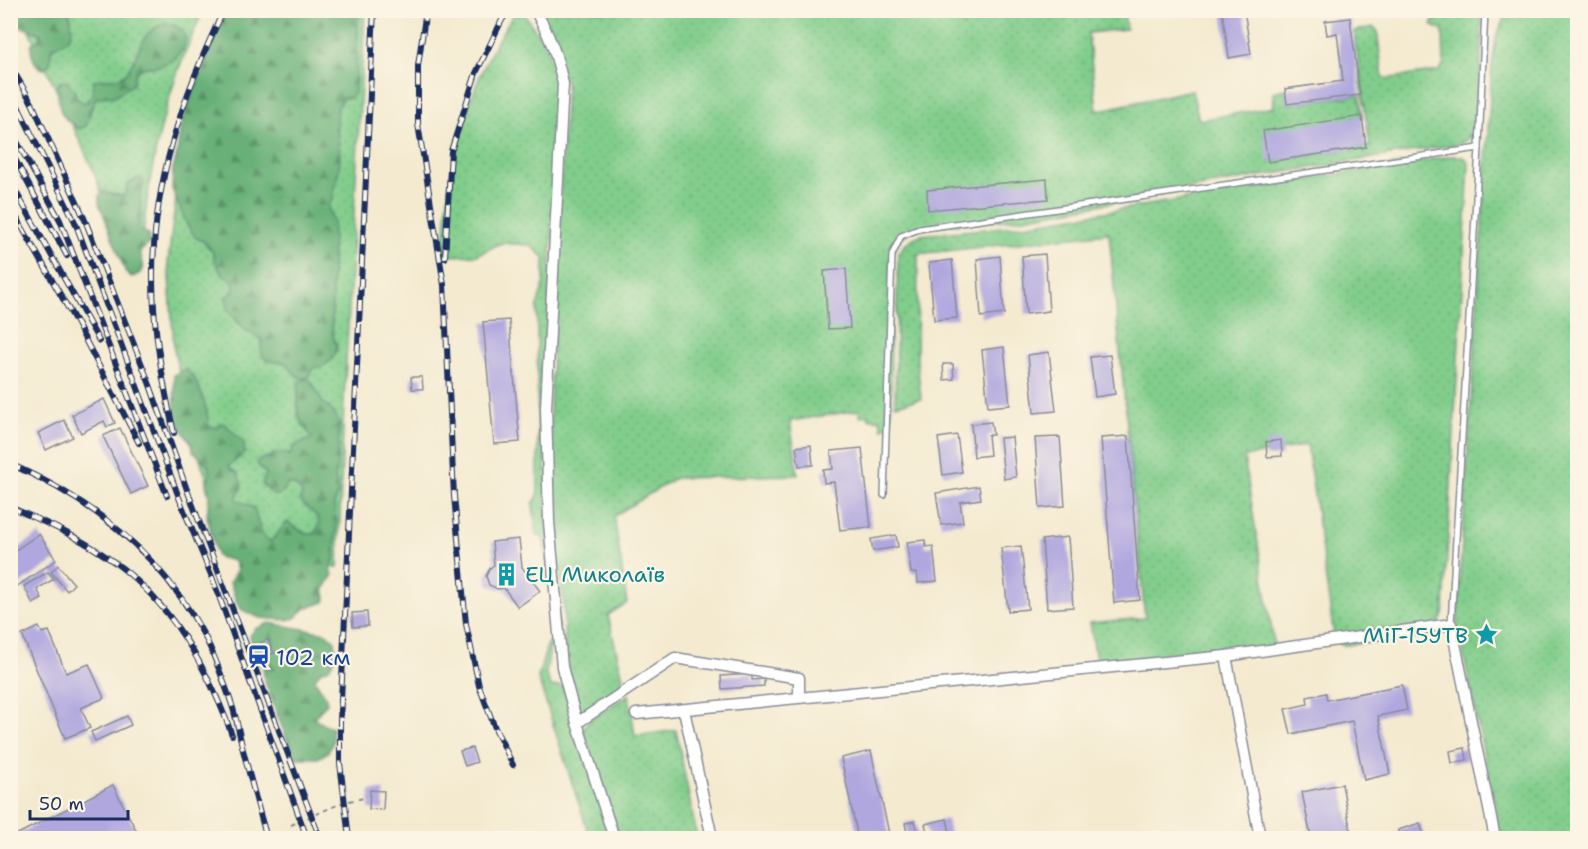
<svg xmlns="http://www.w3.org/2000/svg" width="1588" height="849" font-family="'Shantell Sans',sans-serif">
<defs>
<pattern id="grass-dots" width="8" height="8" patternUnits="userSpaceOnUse" patternTransform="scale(1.5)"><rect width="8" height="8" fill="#81cd8b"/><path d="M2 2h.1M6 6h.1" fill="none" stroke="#6fb07a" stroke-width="1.8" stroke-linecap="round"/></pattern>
<pattern id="forest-firs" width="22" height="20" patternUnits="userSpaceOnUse" patternTransform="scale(1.5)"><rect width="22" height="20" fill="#68b077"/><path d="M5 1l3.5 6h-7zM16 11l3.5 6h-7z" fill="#559065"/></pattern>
</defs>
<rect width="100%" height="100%" fill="#fcf5e5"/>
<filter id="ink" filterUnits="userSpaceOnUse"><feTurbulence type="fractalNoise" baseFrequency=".0167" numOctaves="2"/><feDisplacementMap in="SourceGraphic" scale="12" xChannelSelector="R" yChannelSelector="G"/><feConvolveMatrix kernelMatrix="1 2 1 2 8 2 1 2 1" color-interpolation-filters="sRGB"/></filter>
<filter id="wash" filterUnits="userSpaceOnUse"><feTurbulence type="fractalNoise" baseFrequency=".008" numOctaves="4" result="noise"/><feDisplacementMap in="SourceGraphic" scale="24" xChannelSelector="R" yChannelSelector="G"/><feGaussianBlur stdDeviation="1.35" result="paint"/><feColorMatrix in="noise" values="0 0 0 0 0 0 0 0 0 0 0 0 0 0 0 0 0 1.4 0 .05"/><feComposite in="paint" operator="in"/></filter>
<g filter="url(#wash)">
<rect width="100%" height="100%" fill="#f4ead0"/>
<g fill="url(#grass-dots)" stroke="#4e7e74" stroke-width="1.5">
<path d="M20,11h183c-9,21 -19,42 -26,63 -18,52 -29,107 -34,162l-22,10 -28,-76z"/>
<polygon points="229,11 365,11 344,400 338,567 237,570 193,438 174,349 168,261 178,182 201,80"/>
<path d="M516,11h6l25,36 10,37 -5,155 -8,167 3,117 12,106 -4,3h-4l3,-20 -11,-74 -7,-4 -3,-30 5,-8 -1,-189 7,-24v-26l-15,-12 -28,-2 -24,12 -33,1c2,-87 22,-173 72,-245z"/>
<polygon points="536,11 1124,11 1126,29 1088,33 1097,111 1192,90 1199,120 1274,107 1273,92 1285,89 1287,104 1360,95 1362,116 1268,162 1370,146 1354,31 1373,27 1377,30 1383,78 1385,79 1439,71 1444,64 1443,31 1432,25 1434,15 1439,11 1475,11 1482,20 1481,65 1474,131 1466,141 1458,144 1255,177 1024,218 919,227 901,237 890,259 891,423 882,429 880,419 869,419 869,415 860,416 860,410 790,421 798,475 675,478 614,516 627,603 608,615 625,687 581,715 565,667 564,607 554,521 550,406 566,83"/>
<polygon points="1507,11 1577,11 1577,838 1501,838 1457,623 1492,66 1496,38"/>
<path d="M1452,156c8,0 14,0 17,8l-25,444c-2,13 -6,20 -17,28l-81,9 -6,-1 -6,-7 -27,-192 -63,12 30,187 -1,7 -174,13 -3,-4 -6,-37 55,-5 -36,-385 -191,21 -1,106 4,39 -26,6 3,-151c6,-10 12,-15 22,-19l104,-10z"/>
<polygon points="548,642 551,642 546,673 551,687 559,686 563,687 610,838 590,838 538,678"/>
<polygon points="629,694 635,736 676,730 697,838 619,838 583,729 588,721"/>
</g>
<g fill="url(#forest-firs)" stroke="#42706a" stroke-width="1.5">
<path d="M235,10l124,1 -4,80 -5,7h-7c-13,19 -3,37 -3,59 0,13 -5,28 -7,42l-4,4v7l4,11 -1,96c1,9 -1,21 5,27 0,10 -5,18 -15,22 -2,1 -7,1 -9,3 -4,4 -2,9 -9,9 -9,1 -12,-10 -18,-14 -7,-5 -16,1 -22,-6 -5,-6 -2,-11 -2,-18l-17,-10 -17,-20 -2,-13 8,-6 -1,-9 -10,-7 -5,-7 -6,-17 -9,-10 -7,-3 -9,-13 -15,-36 1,-20 4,-15 4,-30 37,-94 8,-14z"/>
<path d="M17,11h52c5,20 6,29 -16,36 -6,10 3,15 -10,22 -9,-3 -14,-18 -11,-26l6,-2 2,-6 -3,-3 -19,-6 -2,-5z"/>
<path d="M166,23l10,3 7,5 3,8 -3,10 -10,11 -13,6 -19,2 -6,6 -2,10 -18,12 -18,1c-7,9 -6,19 -11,29l-7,3c-22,-14 -19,-19 -22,-43l3,-4 6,-1 9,10 1,6 6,5h5l6,-9c-5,-26 22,-5 33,-20 17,-21 10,-40 40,-50z"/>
<path d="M138,178l5,2 1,5c-7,16 -2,15 -3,30 0,7 -4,8 -2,15l10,4v9l-9,9c2,12 10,19 -8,25l-6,-4 -27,-70v-7l5,-4 18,4 3,-1 3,-11z"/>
<path d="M185,369c14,8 23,42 24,58h9l3,-4 4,1 19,19 1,10 -16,13 1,3 8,4 4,14 -6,12 18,9 7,26 9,7c9,-5 10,-13 17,-19l19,12h8c14,-19 -6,-21 -14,-34l2,-6c-3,-6 -6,-10 -14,-10l-6,9 -8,3 -12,-12 4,-10 -9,-10 2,-4 22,-8 9,3 4,-9 18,-8c-20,-27 -13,-23 -14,-54l2,-3 8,-2 3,2 12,22 6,4 11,15 -3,45 -2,11 3,14 -4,13 2,14 -1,38 -4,12 2,6 -9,14 2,9 -1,4 -19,6 -11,10 -8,2 -27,-2 -18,-8 -5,-7 -7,-21 8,-15c-4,-10 -13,-6 -21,-11l-10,-40 2,-20 -3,-11 4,-12 -2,-8 -15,-14 -1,-7 -13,-18 -4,-10 -1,-41z"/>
<path d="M269,623l57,10 9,8v18l-7,10 -6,1 -7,8c3,11 11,13 12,25l-13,15 3,3 15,7 1,14 -5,10 -10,6h-22l-4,-5 -27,-71 -2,-14 -7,-9 -6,-23 5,-7z"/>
</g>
<g id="blocks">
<g fill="#b0a7df">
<polygon points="1222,10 1244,10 1251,54 1229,58"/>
<polygon points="1350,18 1360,95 1287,104 1285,89 1343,81 1337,33 1327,35 1325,21"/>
<polygon points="1362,116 1366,147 1268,162 1263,131"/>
<polygon points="1047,179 1048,199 928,210 927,190"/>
<polygon points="1045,254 1049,311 1026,314 1022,256"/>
<polygon points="1000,256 1004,314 981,317 977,259"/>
<polygon points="952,260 957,318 934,320 929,263"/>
<polygon points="846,269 850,328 828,329 824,271"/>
<polygon points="509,320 520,442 494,444 483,322"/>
<polygon points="1004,347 1010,405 988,407 982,350"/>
<polygon points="1049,352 1056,411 1034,413 1028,355"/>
<polygon points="1110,355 1115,394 1095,397 1090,357"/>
<polygon points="943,364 953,364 954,379 944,380"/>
<polygon points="411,377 422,377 423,389 412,389"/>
<polygon points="104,399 115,423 107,427 104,421 81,433 72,415"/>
<polygon points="64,420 73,437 46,450 38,433"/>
<polygon points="991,422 993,435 988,435 990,455 974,457 971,424"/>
<polygon points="120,428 148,486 131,494 103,436"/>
<polygon points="957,435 962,472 943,475 938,438"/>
<polygon points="1128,436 1140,600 1114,603 1101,438"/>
<polygon points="1012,437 1016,477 1004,479 1000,438"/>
<polygon points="1060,437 1065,506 1040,508 1035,438"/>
<polygon points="1281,440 1282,456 1267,457 1266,442"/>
<polygon points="811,445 813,465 799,466 796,447"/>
<polygon points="862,448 871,527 840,530 834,482 824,483 823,470 833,469 831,451"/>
<polygon points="979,486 981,499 960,502 963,522 941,525 936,493"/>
<polygon points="39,534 56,560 10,591 10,554"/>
<polygon points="896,535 898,547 873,551 871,539"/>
<polygon points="1068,537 1073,607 1047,609 1042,540"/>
<polygon points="519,539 522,567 540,591 518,607 504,588 498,589 489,585 486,576 490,568 494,565 492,542"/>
<polygon points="925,540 926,547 933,546 937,581 918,583 917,573 911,573 907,542"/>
<polygon points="1021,546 1028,609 1008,611 1001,548"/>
<polygon points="58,565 74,584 67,591 51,572"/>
<polygon points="48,572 54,579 37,589 42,599 33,604 24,586"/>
<polygon points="367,612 368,626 353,627 352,613"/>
<polygon points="39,627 42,633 49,631 66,673 89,664 104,698 81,708 90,728 65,738 22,635"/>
<polygon points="268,639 274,653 265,656 260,643"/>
<polygon points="752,674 752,680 764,679 764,686 722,689 721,676"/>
<polygon points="1402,685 1407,710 1378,716 1390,774 1364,780 1352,721 1291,734 1285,709 1308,704 1307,697 1326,693 1327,700"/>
<polygon points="127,716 131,725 95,741 91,732"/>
<polygon points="472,748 477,762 465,766 460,751"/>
<polygon points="1465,748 1467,760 1452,763 1450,751"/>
<polygon points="871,751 890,838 858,838 841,758"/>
<polygon points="1342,784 1352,838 1311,838 1302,792"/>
<polygon points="113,785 140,838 10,838"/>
<polygon points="370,790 384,791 383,810 369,809"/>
<polygon points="947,819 951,838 929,838 925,824"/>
<polygon points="915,821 919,838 908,838 905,823"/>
<polygon points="1420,823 1425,838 1400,838 1398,830"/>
<polygon points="1060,834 1061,838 1046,838"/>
</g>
</g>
</g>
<g filter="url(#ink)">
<use href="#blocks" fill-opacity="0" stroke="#888c97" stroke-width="1.5"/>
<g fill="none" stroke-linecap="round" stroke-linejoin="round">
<defs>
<g id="service">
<polyline points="884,495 892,255 901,236 919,229 1479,148"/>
<polyline points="1451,624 1479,148 1485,10"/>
</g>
<g id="minor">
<path d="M535,10c15,26 22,45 28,74l-17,323 3,115 13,145 15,56 37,115"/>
<polyline points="1226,656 1260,838"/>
<polyline points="684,710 712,838"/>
<polyline points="636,714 1226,656 1451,624 1495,838"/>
<polyline points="577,723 675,658 799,678 799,697"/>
</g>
</defs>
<use href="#service" stroke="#888c97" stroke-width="8"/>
<use href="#minor" stroke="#888c97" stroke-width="13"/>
<polyline stroke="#888c97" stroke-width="2" stroke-dasharray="4.5 4.5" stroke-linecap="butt" points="291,825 344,802 364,798"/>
<use href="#service" stroke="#fff" stroke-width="5"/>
<use href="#minor" stroke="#fff" stroke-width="10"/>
<defs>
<g id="rail">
<polyline points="426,10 418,66 418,124 444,285 454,496 466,624 479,686 495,728 513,765"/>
<polyline points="10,65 32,103 85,220 150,385 186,487 320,838"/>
<polyline points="10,90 75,222 183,508 212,577 307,838"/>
<polyline points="10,129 60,220 167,496"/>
<polyline points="10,150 67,256"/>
<polyline points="10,181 99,341"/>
<polyline points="10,206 76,322 139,443"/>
<polyline points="445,258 451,151 476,73 502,20 509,10"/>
<path d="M174,433c-11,-50 -21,-102 -21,-154 -1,-93 30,-186 71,-269"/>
<path d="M10,464c85,37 153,92 196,175 10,20 18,43 25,63 5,14 8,30 11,44 8,31 16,62 25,92"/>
<path d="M10,507c32,14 65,28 94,48 63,41 103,111 128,180"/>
<polyline points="349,838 340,763 340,721 374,10"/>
</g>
</defs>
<use href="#rail" stroke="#1b2f5e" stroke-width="6"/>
<use href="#rail" stroke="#fcf5e5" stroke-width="4" stroke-dasharray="11" stroke-linecap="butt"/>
</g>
</g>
<defs>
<symbol id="building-bare" viewBox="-9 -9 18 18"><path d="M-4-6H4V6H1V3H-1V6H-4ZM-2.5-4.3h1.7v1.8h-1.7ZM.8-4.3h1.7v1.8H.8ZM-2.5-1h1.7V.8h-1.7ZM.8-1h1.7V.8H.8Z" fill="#0f9aa8" stroke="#fcf5e5" stroke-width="2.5" paint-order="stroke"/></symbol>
<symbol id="sight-bare" viewBox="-9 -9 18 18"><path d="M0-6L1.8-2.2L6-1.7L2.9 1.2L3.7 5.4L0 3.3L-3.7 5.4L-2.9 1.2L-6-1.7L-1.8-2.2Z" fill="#0f9aa8" stroke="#fcf5e5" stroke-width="2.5" paint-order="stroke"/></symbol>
<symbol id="station-bare" viewBox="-9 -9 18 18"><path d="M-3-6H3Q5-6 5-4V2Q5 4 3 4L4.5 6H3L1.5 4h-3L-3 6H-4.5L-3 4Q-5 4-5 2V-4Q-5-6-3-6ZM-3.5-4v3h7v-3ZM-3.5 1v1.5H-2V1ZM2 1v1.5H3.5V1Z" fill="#1a4fb4" stroke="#fcf5e5" stroke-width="2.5" paint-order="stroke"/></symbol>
</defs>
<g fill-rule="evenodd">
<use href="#building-bare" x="490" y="558" width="33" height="33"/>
<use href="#sight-bare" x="1470" y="618" width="33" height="33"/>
<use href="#station-bare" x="242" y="640" width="33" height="33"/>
</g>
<g text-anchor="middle" stroke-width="4.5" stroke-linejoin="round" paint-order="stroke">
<g font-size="22" fill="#0d838f" stroke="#fcf5e5" text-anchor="start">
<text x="525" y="582">ЕЦ Миколаїв</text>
<text x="1468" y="643" text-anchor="end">МіГ-15УТВ</text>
</g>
<g font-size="22" fill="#164399" stroke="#fcf5e5" text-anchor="start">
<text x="276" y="665">102 км</text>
</g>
</g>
<rect width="1588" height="849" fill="none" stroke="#fcf5e5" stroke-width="36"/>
<path d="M30 810v9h98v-9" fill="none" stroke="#1b2f5e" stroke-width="3"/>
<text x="39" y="810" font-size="18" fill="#1b2f5e" stroke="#fcf5e5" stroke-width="4.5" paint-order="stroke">50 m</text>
</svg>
